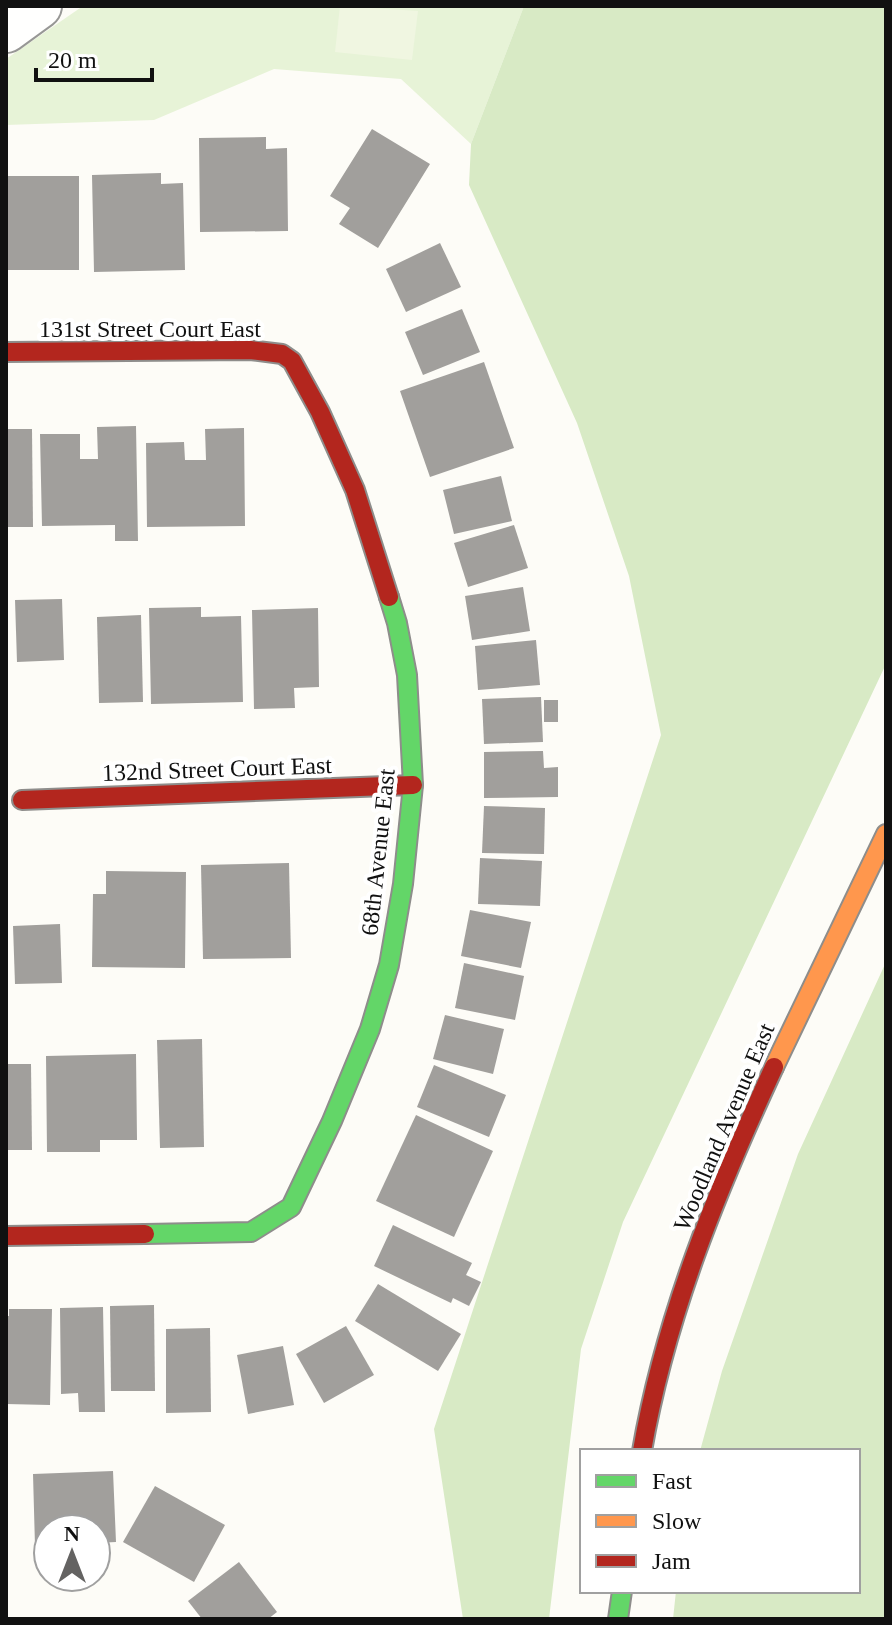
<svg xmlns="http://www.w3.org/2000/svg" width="892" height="1625" font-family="'Times New Roman',serif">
<rect width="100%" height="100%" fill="#fdfcf7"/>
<polygon fill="#e7f3d7" points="83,6 524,6 471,144 401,79 274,69 154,120 6,125 6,59"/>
<g fill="#d8eac5">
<polygon points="524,6 886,6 886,664 623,1222 581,1349 549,1619 463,1619 434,1429 661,735 629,576 577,423 469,185 471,144"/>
<polygon points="886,962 886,1619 673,1619 676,1591 858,1591 858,1451 700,1451 722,1371 798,1154"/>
</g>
<polygon fill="#f0f6e1" points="340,6 418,11 412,60 335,52"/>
<g fill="#a19f9c">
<polygon points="372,129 430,164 378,248 339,224 350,208 330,196"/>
<polygon points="266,137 266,149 287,148 288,231 200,232 199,138"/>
<polygon points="161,173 161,184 183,183 185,270 94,272 92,175"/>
<rect x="6" y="176" width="73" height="94"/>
<polygon points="440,243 461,287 406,312 386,269"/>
<polygon points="462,309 480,352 423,375 405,332"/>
<polygon points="484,362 514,448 430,477 400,391"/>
<polygon points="136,426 138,541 115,541 115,525 42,526 40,434 80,434 80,459 98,459 97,427"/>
<polygon points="244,428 245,526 147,527 146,443 184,442 185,460 206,460 205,429"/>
<polygon points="6,429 32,429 33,527 6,527"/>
<polygon points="501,476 512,521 454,534 443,490"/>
<polygon points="514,525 528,568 468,587 454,543"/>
<polygon points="523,587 530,631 472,640 465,596"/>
<polygon points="62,599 64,660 17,662 15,600"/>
<polygon points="201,607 201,617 241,616 243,702 151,704 149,608"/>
<polygon points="318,608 319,687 294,688 295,708 254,709 252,610"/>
<polygon points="141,615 143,702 99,703 97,617"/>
<polygon points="536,640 540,685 478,690 475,646"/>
<polygon points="541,697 543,742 484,744 482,699"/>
<rect x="544" y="700" width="14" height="22"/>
<polygon points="543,751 544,768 558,767 558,797 484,798 484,752"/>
<polygon points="484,806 545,808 544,854 482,853"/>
<polygon points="480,858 542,861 540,906 478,904"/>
<polygon points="289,863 291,958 203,959 201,865"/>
<polygon points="106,871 186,872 185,968 92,967 93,894 106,894"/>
<polygon points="470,910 531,922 521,968 461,956"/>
<polygon points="60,924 62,983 15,984 13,926"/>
<polygon points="464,963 524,976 515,1020 455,1008"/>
<polygon points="445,1015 504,1029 493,1074 433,1059"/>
<polygon points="202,1039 204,1147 160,1148 157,1040"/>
<polygon points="136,1054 137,1140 100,1140 100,1152 47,1152 46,1056"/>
<polygon points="6,1064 31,1064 32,1150 6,1150"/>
<polygon points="434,1065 506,1095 489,1137 417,1107"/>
<polygon points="416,1115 493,1151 454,1237 376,1201"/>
<polygon points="393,1225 472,1263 466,1275 481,1282 469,1306 453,1298 451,1303 374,1266"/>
<polygon points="378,1284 461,1334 438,1371 355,1321"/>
<polygon points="154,1305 155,1391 111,1391 110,1306"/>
<polygon points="103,1307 105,1412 79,1412 78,1393 61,1394 60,1308"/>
<polygon points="9,1309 52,1309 50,1405 6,1404 6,1316 9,1316"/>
<polygon points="346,1326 374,1375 324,1403 296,1354"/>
<polygon points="210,1328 211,1412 166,1413 166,1329"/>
<polygon points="283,1346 294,1405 248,1414 237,1355"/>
<polygon points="113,1471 116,1542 96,1543 96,1529 48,1529 48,1545 35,1546 33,1474"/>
<polygon points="155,1486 225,1525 194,1582 123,1542"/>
<polygon points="239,1562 277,1612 268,1619 202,1619 188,1601"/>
</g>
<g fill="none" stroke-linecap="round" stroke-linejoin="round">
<defs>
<polyline id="street" points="6,30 39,6"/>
<g id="fast">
<polyline points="145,1234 251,1232 291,1207 332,1121 370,1029 389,965 403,884 413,785 407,675 397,623 389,597"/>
<polyline points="618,1619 622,1591"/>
</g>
<polyline id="slow" points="774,1067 886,834"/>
<g id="jam">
<polyline points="6,352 250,350 282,354 292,361 320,412 355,490 389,597"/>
<polyline points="22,800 413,785"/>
<polyline points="6,1236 145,1234"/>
<path d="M642,1451c23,-134 75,-261 132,-384"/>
</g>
</defs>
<use href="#street" stroke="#979795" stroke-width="48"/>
<use href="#fast" stroke="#8e8d8b" stroke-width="22"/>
<use href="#slow" stroke="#8e8d8b" stroke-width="22"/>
<use href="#jam" stroke="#8e8d8b" stroke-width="22"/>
<use href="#street" stroke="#fffffe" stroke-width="44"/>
<use href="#fast" stroke="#63d668" stroke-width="18"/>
<use href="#slow" stroke="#ff974d" stroke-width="18"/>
<use href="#jam" stroke="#b3261e" stroke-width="18"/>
</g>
<g text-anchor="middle" stroke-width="8" stroke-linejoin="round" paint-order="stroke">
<g font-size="24" fill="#111" stroke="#fff">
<text x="150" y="337">131st Street Court East</text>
<text transform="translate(217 769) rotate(-2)" y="8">132nd Street Court East</text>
<text transform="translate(378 852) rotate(-84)" y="8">68th Avenue East</text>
<text transform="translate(724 1127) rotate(-67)" y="8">Woodland Avenue East</text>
</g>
</g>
<rect width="892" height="1625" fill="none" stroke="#111111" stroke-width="16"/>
<rect x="580" y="1449" width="280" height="144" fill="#ffffff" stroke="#a0a0a0" stroke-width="2"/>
<rect x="596" y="1475" width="40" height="12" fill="#63d668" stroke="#a0a0a0" stroke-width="2"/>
<text x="652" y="1489" font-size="24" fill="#111111">Fast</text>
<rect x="596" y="1515" width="40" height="12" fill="#ff974d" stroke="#a0a0a0" stroke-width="2"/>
<text x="652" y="1529" font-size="24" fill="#111111">Slow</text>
<rect x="596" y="1555" width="40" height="12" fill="#b3261e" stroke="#a0a0a0" stroke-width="2"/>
<text x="652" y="1569" font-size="24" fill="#111111">Jam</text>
<g transform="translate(72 1553)"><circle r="38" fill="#ffffff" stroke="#a0a0a0" stroke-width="2"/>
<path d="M0-6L14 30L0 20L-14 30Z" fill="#646362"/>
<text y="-12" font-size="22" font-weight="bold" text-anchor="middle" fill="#111111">N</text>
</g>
<path d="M36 68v12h116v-12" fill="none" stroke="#111111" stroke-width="4"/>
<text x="48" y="68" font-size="24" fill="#111111" stroke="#ffffff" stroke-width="6" paint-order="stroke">20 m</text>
</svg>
